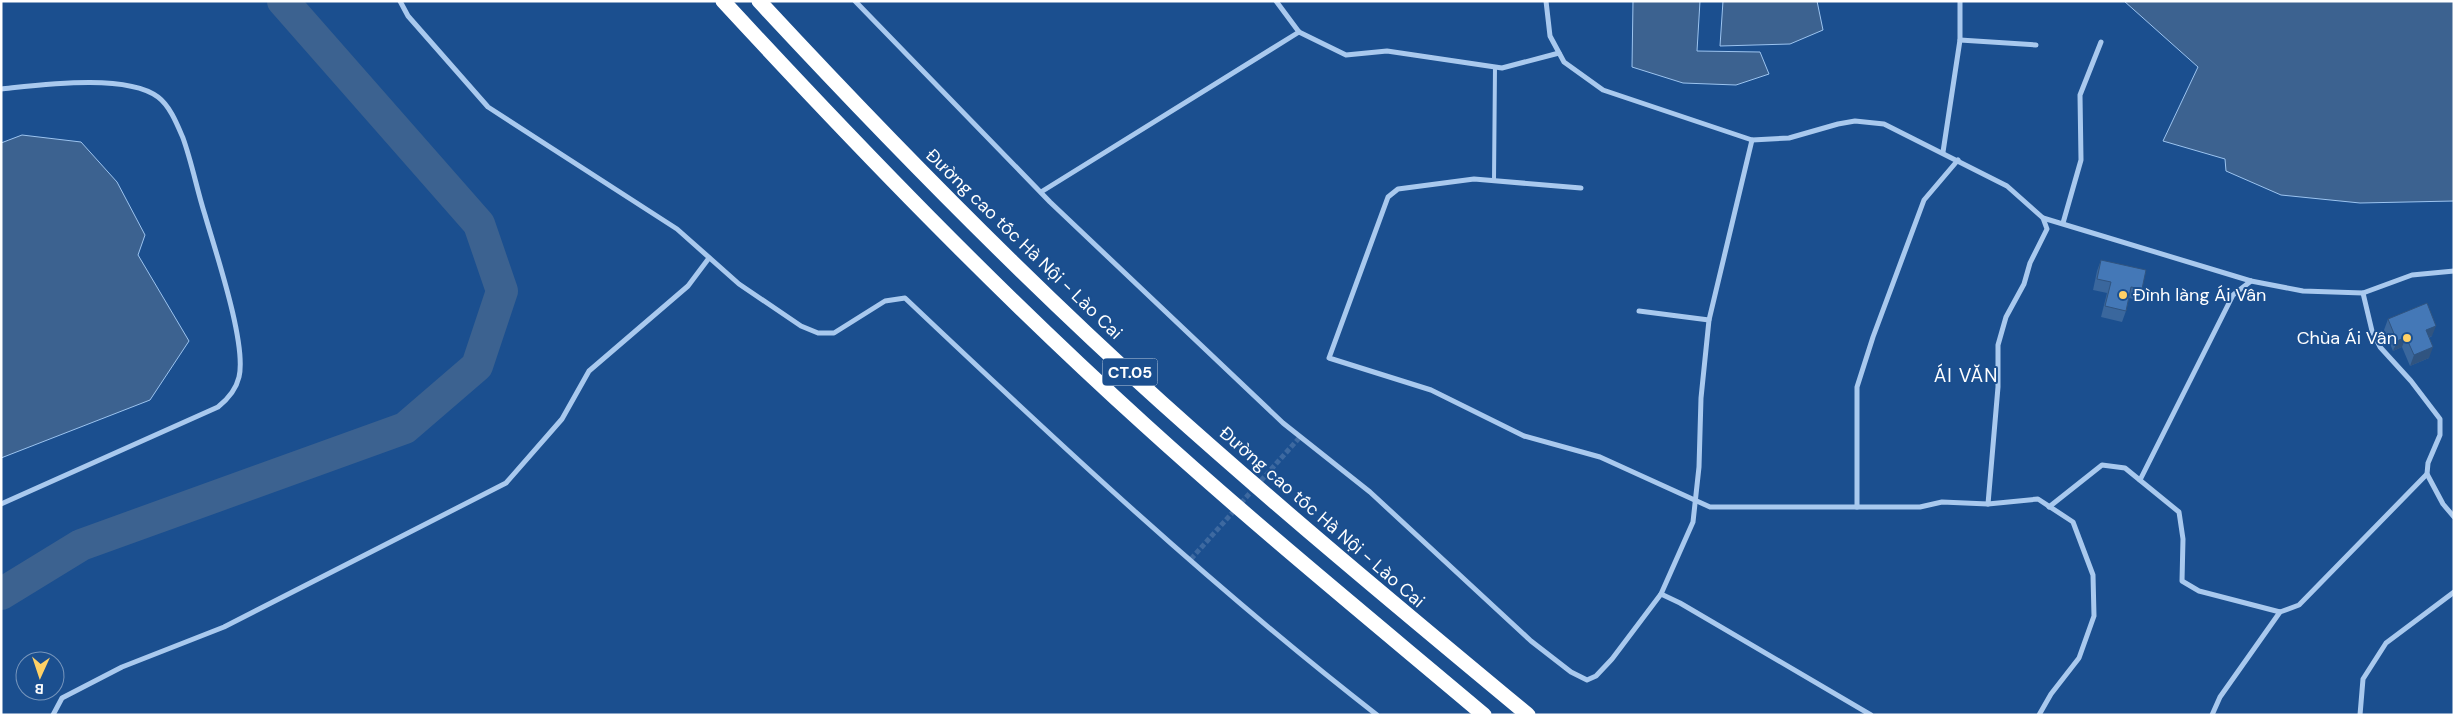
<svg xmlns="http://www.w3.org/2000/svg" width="2455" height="716" font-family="'DM Sans',sans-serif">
<rect width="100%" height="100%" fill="#1b4f8f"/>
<g fill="#3c6290" stroke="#9cc4f0">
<polygon points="1633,1 1700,1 1697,51 1760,52 1769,74 1736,85 1683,83 1632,67"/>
<polygon points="1723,1 1817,1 1823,30 1790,44 1720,46"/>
<polygon points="2124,1 2454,1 2454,201 2360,203 2281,195 2226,171 2225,159 2163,141 2198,67"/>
<polygon points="22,135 81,142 117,182 145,235 138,255 189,341 150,400 1,458 1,143"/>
</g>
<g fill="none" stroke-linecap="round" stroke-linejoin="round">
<polyline stroke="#3c6290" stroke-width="32" points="1,594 81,545 405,428 477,366 502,291 479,224 283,1"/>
<polyline stroke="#3d69a0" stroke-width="5" stroke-dasharray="5 2.5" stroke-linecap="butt" points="1191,559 1300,437"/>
<polyline stroke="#a9c9ee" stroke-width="4" points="1494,180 1495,67"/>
<g stroke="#a9c9ee" stroke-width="5">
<path d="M400,1l8,15 80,91 189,122 62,55 62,42 17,7h16l51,-32 20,-3c152,144 306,288 472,417"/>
<polyline points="855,1 1050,202 1283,423 1370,492 1531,641 1571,672 1587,680 1596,676 1612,659 1661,594 1693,522 1699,467 1701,398 1709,320 1752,140"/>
<polyline points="1276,1 1299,32 1346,55 1387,51 1502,68 1559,53"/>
<polyline points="1546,1 1550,36 1564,62 1603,90 1752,140 1789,138 1838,124 1855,121 1884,124 2007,186 2043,218 2047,229 2030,263 2024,284 2006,317 1998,345 1998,387 1988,504"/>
<polyline points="1960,40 2036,45"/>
<path d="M1,89c39,-4 125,-16 157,8 12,9 19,27 25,41 9,25 14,52 22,77 10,35 42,129 34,162 -3,13 -11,22 -21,30l-217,97"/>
<polyline points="1943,152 1960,40 1960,1"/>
<polyline points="1581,188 1474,179 1398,189 1388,197 1329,358 1431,390 1524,436 1600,457 1710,507 1920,507 1942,502 1988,504 2038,499 2073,522 2093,575 2094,616 2079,658 2051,694 2039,715"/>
<polyline points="1041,192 1299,32"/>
<polyline points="2043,218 2251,281 2303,291 2363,293 2412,275 2454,271"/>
<polyline points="2063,223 2081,160 2080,95 2101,42"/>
<polyline points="2363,293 2372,331 2380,347 2411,381 2440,419 2440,435 2428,463 2427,474 2443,504 2454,517"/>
<polyline points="1639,311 1709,320"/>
<polyline points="2140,480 2233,295 2251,281"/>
<polyline points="1857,507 1857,387 1873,337 1924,200 1958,160"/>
<polyline points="2049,507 2102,465 2125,468 2179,512 2183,539 2182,581 2199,591 2280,612 2299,605 2427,474"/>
<polyline points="1661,594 1680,603 1871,715"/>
<polyline points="53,715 62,698 122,667 224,627 506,483 562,419 589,371 688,286 709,258"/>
<polyline points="2212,715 2220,697 2280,612"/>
<polyline points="2360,715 2363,679 2386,643 2454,592"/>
</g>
<g stroke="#fff" stroke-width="15">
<path d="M723,1c135,146 274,290 422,424 110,100 225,194 339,290"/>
<path d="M759,1c129,139 262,275 403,402 119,107 242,209 366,312"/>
</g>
</g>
<g fill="#3a679d">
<polygon points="2101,260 2142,289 2138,300 2129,298 2126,311 2122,322 2101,317 2107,293 2093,290 2097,271"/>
<polygon points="2388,319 2432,336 2429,338 2429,358 2410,366 2402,347 2393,351 2384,330"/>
</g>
<g fill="#305480">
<polygon points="2436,326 2432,336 2422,340 2426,330"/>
<polygon points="2406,337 2402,347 2393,351 2397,341"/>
<polygon points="2433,347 2429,358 2410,366 2414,355"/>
</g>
<g fill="#4478b7" stroke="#305480">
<polygon points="2101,260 2146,270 2142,289 2131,287 2126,311 2105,306 2111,282 2097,279"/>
<polygon points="2427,303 2436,326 2426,330 2433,347 2414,355 2406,337 2397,341 2388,319"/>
</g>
<g fill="#ffd166" stroke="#1b4f8f" stroke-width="2">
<circle cx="2123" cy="295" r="5"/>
<circle cx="2407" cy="338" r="5"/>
</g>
<g text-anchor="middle" stroke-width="4" stroke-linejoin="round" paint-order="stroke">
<rect fill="#1b4f8f" stroke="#bbcadd" stroke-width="1" x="1102.5" y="358.5" width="55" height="27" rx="4"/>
<g font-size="16" font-weight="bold" fill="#fff">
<text x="1130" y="378">CT.05</text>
</g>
<g font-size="18" fill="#fff" stroke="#1b4f8f">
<text transform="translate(1024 244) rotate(44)" y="6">Đường cao tốc Hà Nội - Lào Cai</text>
<text transform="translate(1322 517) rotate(41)" y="6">Đường cao tốc Hà Nội - Lào Cai</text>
</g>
<g font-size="18" fill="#fff" stroke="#1b4f8f" text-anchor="start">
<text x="2133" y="301">Đình làng Ái Vân</text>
<text x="2397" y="344" text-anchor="end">Chùa Ái Vân</text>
</g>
<g font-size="19" letter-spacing="1" fill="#fff" stroke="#1b4f8f">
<text x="1966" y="382">ÁI VĂN</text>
</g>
</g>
<rect width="2455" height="716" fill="none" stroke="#ffffff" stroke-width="5"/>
<g transform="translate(40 676) rotate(183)"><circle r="24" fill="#1b4f8f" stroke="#7695bc"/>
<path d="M0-4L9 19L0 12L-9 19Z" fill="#ffd166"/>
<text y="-8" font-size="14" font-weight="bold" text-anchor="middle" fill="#ffffff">B</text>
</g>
</svg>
